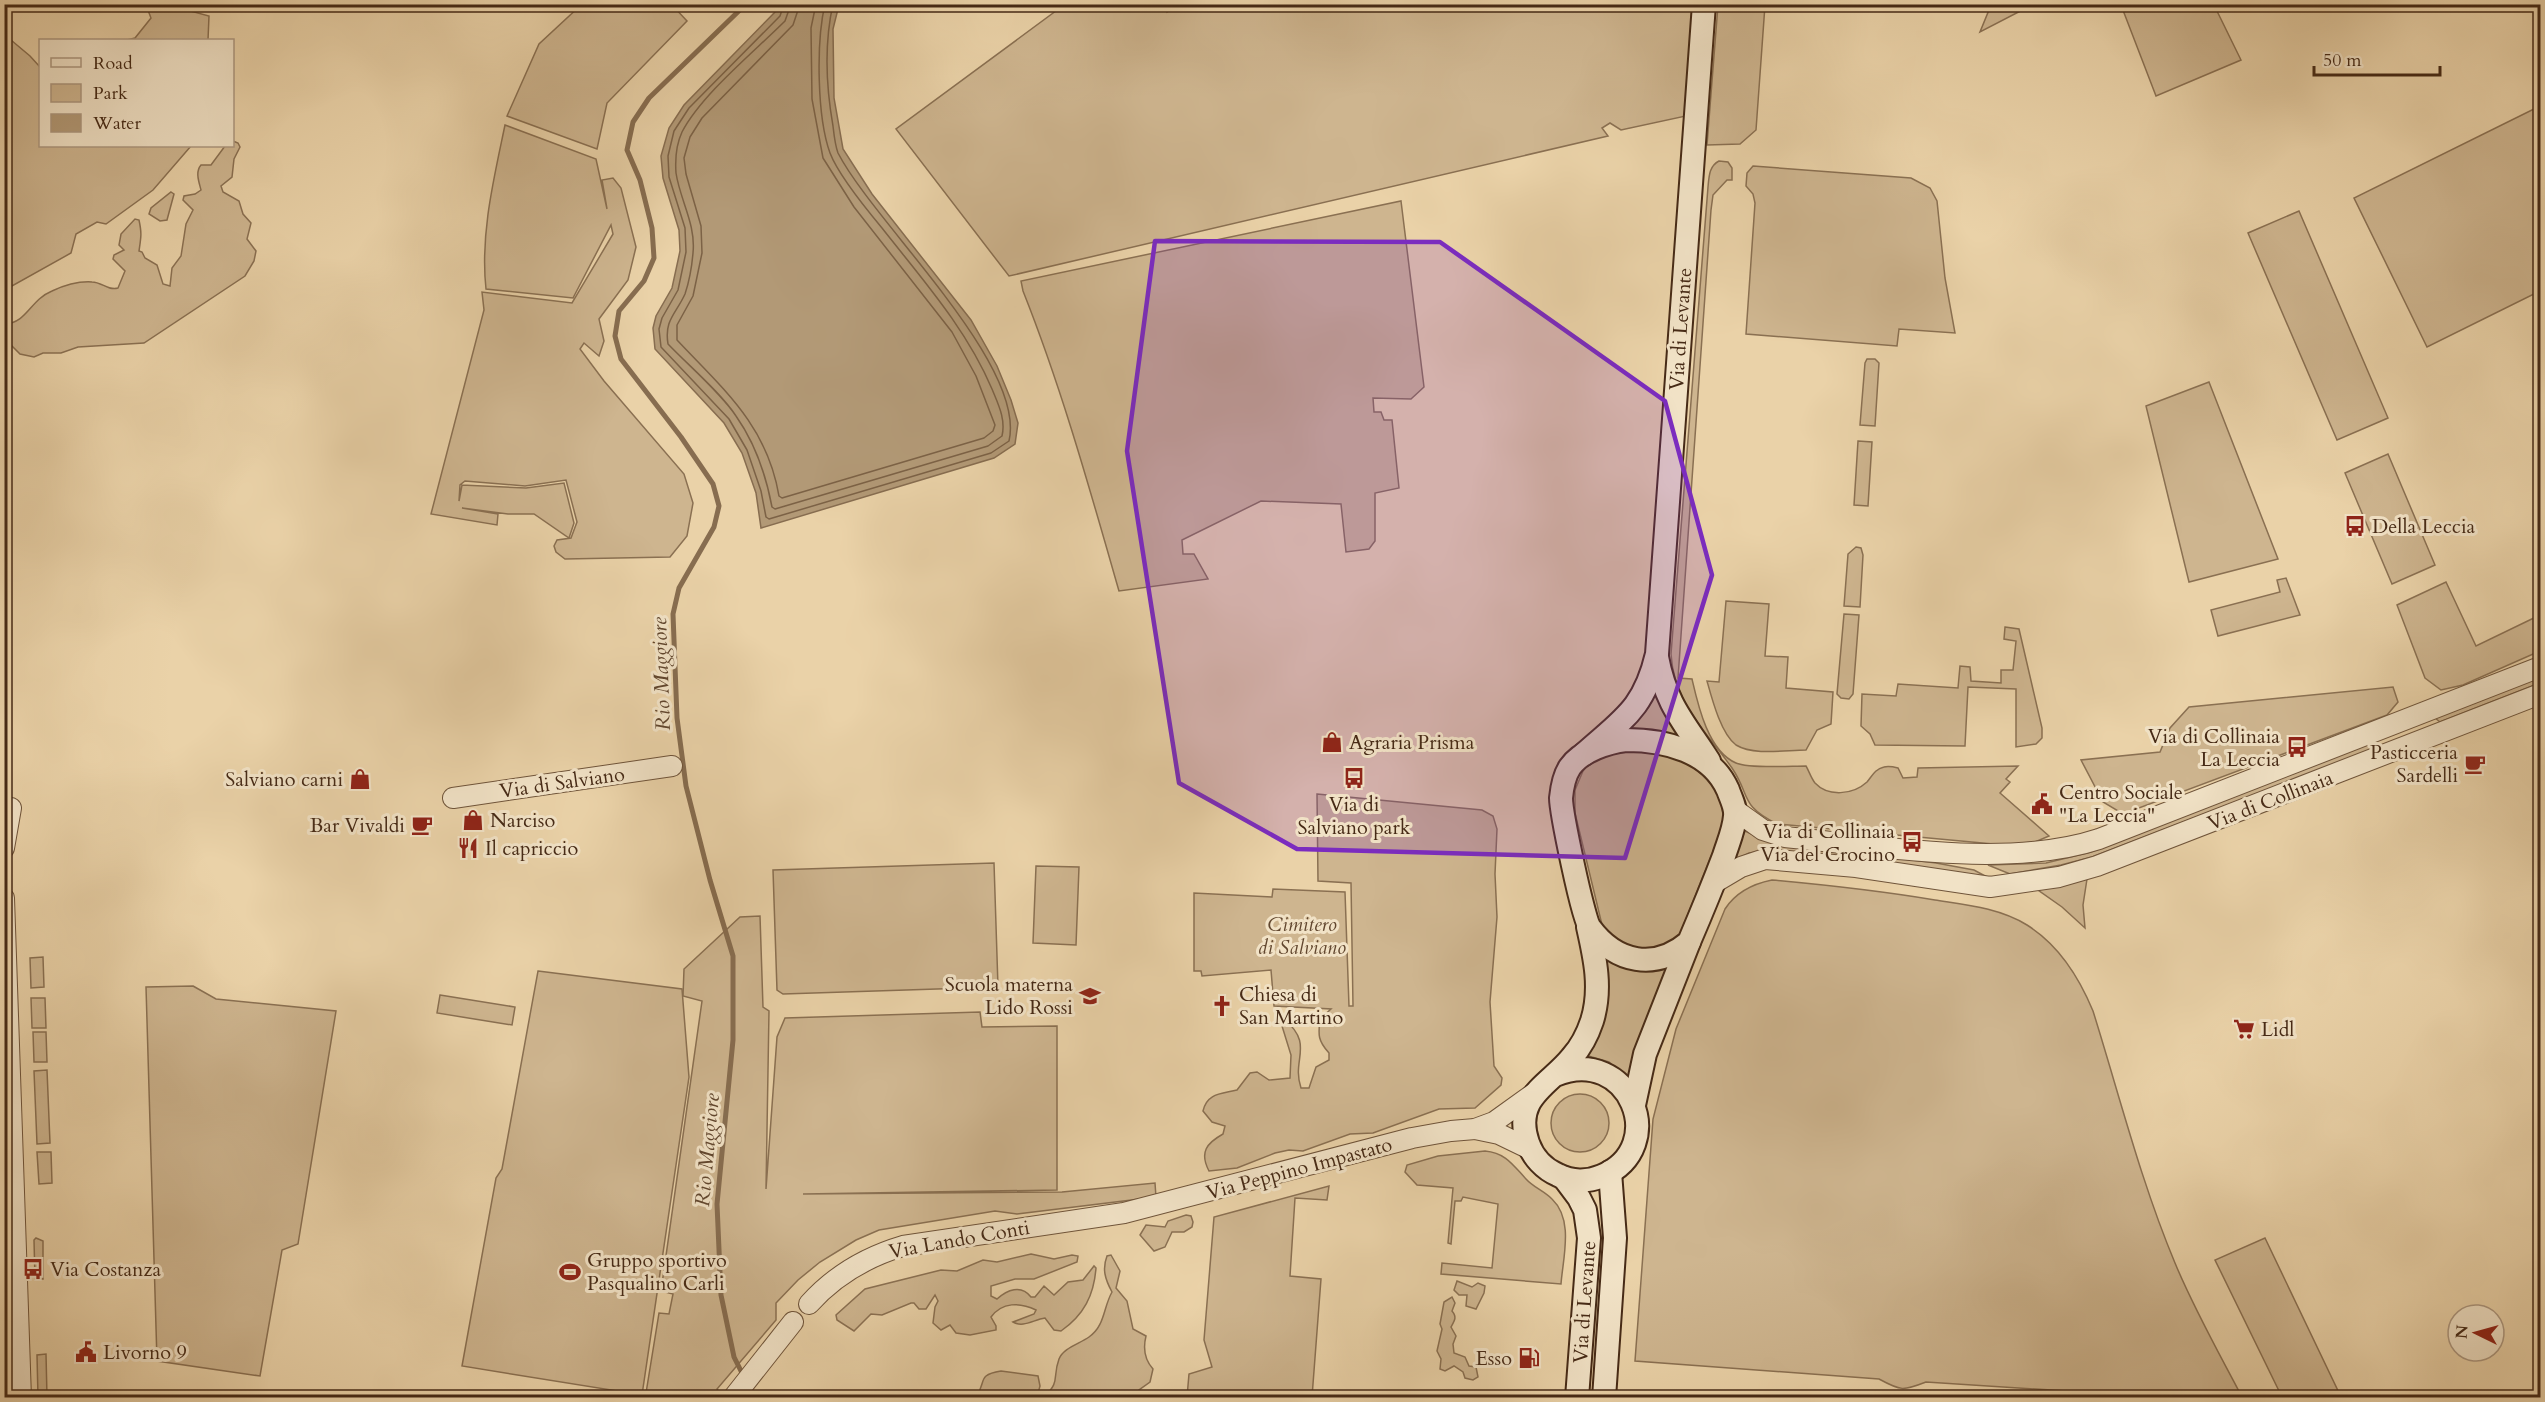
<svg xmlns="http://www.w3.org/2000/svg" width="2545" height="1402" font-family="Cardo,serif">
<rect width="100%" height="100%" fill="#ead2a8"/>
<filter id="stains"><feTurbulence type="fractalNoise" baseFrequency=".00333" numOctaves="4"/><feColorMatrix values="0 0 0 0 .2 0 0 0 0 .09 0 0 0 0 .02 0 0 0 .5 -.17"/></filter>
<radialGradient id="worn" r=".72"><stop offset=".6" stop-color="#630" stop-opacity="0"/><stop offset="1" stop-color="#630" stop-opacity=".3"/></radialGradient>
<g fill="#ceb58f" stroke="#8a7052" stroke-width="1.5">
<polygon points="1178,4 1693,5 1686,116 1621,130 1610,123 1602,128 1608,136 1009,276 896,129 1064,5 1164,5 1167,12"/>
<polygon points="146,5 183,5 183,9 209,16 208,40 127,40 135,38 151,18"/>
<polygon points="581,5 672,5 687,21 607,103 597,149 507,116 539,44"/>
<polygon points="1718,5 1765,5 1756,130 1740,144 1707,145"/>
<polygon points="1991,5 1991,4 2032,5 1980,32"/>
<polygon points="2121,5 2214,5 2241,60 2156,96"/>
<polygon points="5,35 30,56 40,67 40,146 191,146 153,190 106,224 97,222 76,234 71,253 12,286 4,285"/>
<polygon points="2540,106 2540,291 2427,347 2354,198"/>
<path d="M505,125l91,34 11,50 -5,-29 11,-2 8,10 15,59 -8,33 -29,39 5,22 -5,15 -15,-13 -4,6 24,32 80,93 9,29 -6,33 -17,21 -105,2 -9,-7 -2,-6 3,-6 14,-2 6,-16 -11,-42 -41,6 -60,-5 -5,4 -1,16 3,-16 64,3 38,-5 10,40 -5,15 -35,-24h-26l-46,-6 36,6 -1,11 -66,-11 53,-204 -2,-18 90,11 41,-69 -2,-9 -38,73 -87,-9c-6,-55 8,-111 19,-164z"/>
<path d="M233,141l5,2 2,4 -6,12 -2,18 -11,9 2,6 16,9 4,13 8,9 -4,16 9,12 -2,10 -9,15 -101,67 -66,4 -17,6h-18l-9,4 -14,-3 -15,-15v-15c22,-1 25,-24 47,-33 13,-6 25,-10 40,-9 10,0 16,9 26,6l7,-17 -12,-12 1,-4 10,-5 -5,-5 2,-11 14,-15 4,1c3,14 2,17 0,31l3,1 3,6 12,7 6,19 7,2 2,-18 9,-12 5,-32 7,-14 -10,-10 1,-4 11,-2 6,-4c-2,-8 -6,-18 0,-25h10l14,-19h7z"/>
<path d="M1719,161l9,1 4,6v12h-5l-14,15 -2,15 -33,468 14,1c6,26 16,72 44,84 13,6 54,3 70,3 3,5 5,12 9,17 13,14 38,12 52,-1 5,-6 8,-13 17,-15 4,-1 10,0 14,1l5,10 14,-1 1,-9 100,-2 -12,13 4,3 -10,11 49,43 -14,6 -31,3 -227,-21c-38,-19 -26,-28 -45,-56 -27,-38 -58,-65 -61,-114l37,-467c1,-10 1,-21 11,-26z"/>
<polygon points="1753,166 1911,178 1930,188 1937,201 1945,278 1955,333 1899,329 1897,346 1746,334 1755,203 1753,194 1746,186 1747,173"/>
<polygon points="171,192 174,194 167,220 160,221 149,214 151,208"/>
<path d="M1401,201l23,186 -13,12 -38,-1 1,14h7l3,8h8l7,68 -24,5v48l-6,8 -23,3 -5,-48 -80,-3 -79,39 1,14h11l14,25 -89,12c-29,-101 -57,-202 -96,-300l-2,-10z"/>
<polygon points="2299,211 2388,418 2337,440 2248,233"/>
<polygon points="1867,359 1875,359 1879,363 1875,426 1860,425 1865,363"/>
<polygon points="2209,382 2278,559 2189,582 2146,406"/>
<polygon points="1858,441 1872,442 1868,506 1854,505"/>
<polygon points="2388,454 2435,565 2392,584 2345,473"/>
<polygon points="1856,547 1861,548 1863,555 1860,607 1844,606 1848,554"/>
<polygon points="2286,578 2300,615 2218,636 2211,610 2280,592 2277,580"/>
<polygon points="2446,582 2476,646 2540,615 2540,651 2463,685 2441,690 2425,678 2397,605"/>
<path d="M1726,601l43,3 -4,52 23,1 -2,31 47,4 -2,32 -14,6 -11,20c-20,0 -52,6 -70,-5 -15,-11 -24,-46 -29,-64l12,1z"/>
<polygon points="1844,614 1859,615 1853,694 1849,699 1841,698 1837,694"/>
<polygon points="2005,627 2019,629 2042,728 2042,738 2036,744 2016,747 2016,689 1968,687 1965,746 1875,745 1870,734 1861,726 1862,694 1896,696 1898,684 1958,688 1960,666 1970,667 1971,681 2001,683 2001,670 2013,670 2016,641 2004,639"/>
<polygon points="2540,676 2540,683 2440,722 2435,718"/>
<polygon points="2393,687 2398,702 2387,715 2123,814 2103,802 2081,760 2160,752 2170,728 2189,707"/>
<polygon points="1654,691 1682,737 1627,731"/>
<polygon points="2376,741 2379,747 2092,857 2061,865 2010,874 1988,865 2046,863 2091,852"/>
<path d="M1645,751c42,7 81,27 78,75l-45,113 -20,12 -32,-5 -23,-17 -28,-116v-23l8,-19 4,-6 26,-12z"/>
<path d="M1317,794l165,16 11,6 4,13 -2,45 2,43 -7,85 4,64 8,12 -1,7 -26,23 -36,1 -66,24 -23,1 -47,17 -14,-1 -14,3 -38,15 -28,3c-10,-19 -2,-28 14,-37l2,-8 -13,-4 -9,-11c4,-18 18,-17 34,-21l13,-17 7,-1 12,8 21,-2 1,-23 -9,-29 2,-7c31,26 7,40 17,69h8l7,-21 13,-7v-7c-11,-12 -11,-18 -9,-34l11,-10 -57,-3 -3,-36 -69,6 -1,-5h-7v-78l78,4 1,-8 72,3 4,114h4l-2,-123 -33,-2z"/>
<polygon points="1745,831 1769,842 1936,863 1974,870 1987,877 1772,850 1749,853 1733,861"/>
<polygon points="994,863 998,987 783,994 777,990 773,870"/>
<polygon points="1036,866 1079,867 1076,945 1033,943"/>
<polygon points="2087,879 2083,905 2085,928 2062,907 2038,890"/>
<path d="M1772,880c55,5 109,11 163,20 32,5 64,8 92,25 32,20 52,52 66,86 26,83 48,171 82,252 19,46 44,90 67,134h-114v-2l-202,-13c-23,9 -25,9 -47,-3l-244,-18 18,-242 23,-90 49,-120c11,-17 27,-25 47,-29z"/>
<polygon points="760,916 763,1007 769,1011 766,1189 777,1037 785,1018 980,1012 982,1027 1057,1026 1057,1190 803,1194 1062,1192 1155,1183 1156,1197 1017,1214 995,1211 879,1230 856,1240 820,1262 798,1280 776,1303 776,1320 717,1389 722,1396 721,1397 677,1397 646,1393 659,1313 669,1314 673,1294 661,1291 702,1001 683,996 684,969 740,917"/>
<path d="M1604,955c25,10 40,19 67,11l-39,96 -4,16 -19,-16 -24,-7z"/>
<polygon points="43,957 44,987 31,988 30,958"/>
<polygon points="538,971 682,989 689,1077 642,1395 462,1366 496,1178 502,1169"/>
<polygon points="193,986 216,999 336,1011 298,1244 282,1250 260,1376 157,1361 146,987"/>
<polygon points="440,995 515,1007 512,1025 437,1013"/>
<polygon points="31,998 45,998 46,1028 32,1028"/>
<polygon points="33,1032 46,1032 47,1062 34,1062"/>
<polygon points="47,1070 50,1143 37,1144 34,1071"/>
<circle cx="1580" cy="1123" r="29"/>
<path d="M1485,1151c21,2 28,14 41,28 7,8 18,12 26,20 22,21 11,58 9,85l-120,-10 1,-11 50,5 6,-64 -35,-7 -2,4h-6l-4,43 -3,-1 5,-55 -36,-3 -12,-13 2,-7 31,-9z"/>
<polygon points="37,1152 51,1152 52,1183 39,1184"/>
<polygon points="1329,1186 1327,1200 1295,1198 1290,1276 1321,1279 1312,1397 1187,1397 1189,1374 1212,1367 1204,1340 1214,1217"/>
<polygon points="1186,1215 1191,1216 1193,1222 1192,1227 1184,1232 1172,1232 1165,1247 1154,1251 1140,1235 1146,1225 1165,1227 1168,1221"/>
<polygon points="36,1238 43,1241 43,1279 35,1279 34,1240"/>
<polygon points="2265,1238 2341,1397 2282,1397 2215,1260"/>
<path d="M1031,1254l23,5 18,-4 6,1 -1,6 -43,17h-19l-24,7v10l6,3c10,-9 24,-15 34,-2h4l9,-11 10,9 14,-13 15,-2 11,-14 2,2c-2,27 -12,47 -35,63l-7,-1 -9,-12c-12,2 -22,10 -32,4l21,-8 2,-4c-16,-8 -34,-8 -45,7l5,9v4l-26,5 -14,-2 -6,-8 -9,5 -8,-7 2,-16 3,-6 -3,-6 -9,14h-7l-5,-6h-3l-29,12 -11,-1 -17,17 -17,-11 -1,-5 29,-26 76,-19 16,1 26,-11 14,2z"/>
<path d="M1111,1255l9,16 -4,17 11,13 6,28 13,7c-3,12 -2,23 7,33l-3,13 -11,8v7h-95c17,-16 8,-19 15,-38 4,-11 20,-15 30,-22 16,-11 14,-29 23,-45 -7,-13 -10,-23 -5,-36z"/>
<polygon points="1457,1281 1472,1287 1478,1283 1485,1286 1484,1293 1476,1309 1466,1306 1467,1295 1459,1295 1454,1290"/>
<path d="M1452,1297l3,6 -3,8c5,6 3,9 -1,16l5,9 -3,8 1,9 11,4 4,9 7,1 2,10 -5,3 -8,-2 -2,-6 -9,-6 -9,5 -5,-2 1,-10 -4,-8 5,-22 -2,-5 4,-22z"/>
<polygon points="46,1354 47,1397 38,1397 37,1355"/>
<path d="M1001,1371l37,5 2,10 -3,11h-61c11,-15 0,-22 25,-26z"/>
</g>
<polygon fill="#b29976" stroke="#876d50" stroke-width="1.5" points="779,4 839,5 833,29 834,98 843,149 872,194 971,320 997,366 1011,400 1018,423 1015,444 994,458 761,528 756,493 742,453 724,423 655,349 653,328 656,316 672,288 680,251 679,230 663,178 661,156 669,128 684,105 775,12"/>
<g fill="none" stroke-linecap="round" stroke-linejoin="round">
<g stroke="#7c6246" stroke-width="1.5">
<path d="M784,4l-4,12 -91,92 -15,23 -6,25 1,21 16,51 1,24 -8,38 -16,28 -3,11 2,18 68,72 18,31 14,41 5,26 3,2 222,-66 18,-12c18,-77 -135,-218 -171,-288 -3,-8 -4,-18 -5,-27 -7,-40 -9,-82 0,-122"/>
<path d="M791,4l-6,17c-31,31 -83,73 -103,111 -6,13 -7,27 -6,41 4,27 20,51 17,80 -1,12 -4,29 -8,41 -9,20 -21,26 -17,50 20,21 53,49 68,72 19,27 30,59 36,91l3,2 213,-63 14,-10c4,-17 -4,-32 -10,-47 -26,-61 -70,-110 -110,-161 -15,-18 -44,-54 -52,-75 -13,-36 -14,-111 -5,-149"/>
<path d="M800,4l-7,21 -91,93 -12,19 -6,21 2,16 15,52 1,27 -9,43 -16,29v15c46,49 90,85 102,156l3,2 202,-60 9,-7 2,-6 -19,-49 -24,-44 -98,-125 -31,-49 -11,-59 -1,-71 5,-24"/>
</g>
<g stroke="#876d50" stroke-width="5">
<polyline points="744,1377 734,1357 721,1295 717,1204 733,1040 733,956 710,880 686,786 677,718 673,614 679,588 714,527 719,506 713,484 681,437 621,359 615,336 619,311 644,281 654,258 652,228 640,180 627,150 633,122 649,98 746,4"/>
<polyline points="748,1385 754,1398"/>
</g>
<defs>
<g id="tertiary">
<polyline points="453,798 672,766"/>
<polyline points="4,809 11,808 4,848"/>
<path d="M1735,810l28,20 22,7c95,9 223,32 314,2l441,-172"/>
<polyline points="1714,883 1741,867 1765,859 1856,867 1990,887 2059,877 2097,866 2540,694"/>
<polyline points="4,898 21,1398"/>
<polyline points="1475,1129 1499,1134 1530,1149"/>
<path d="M809,1304c26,-29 57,-47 94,-58l221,-33 288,-75 39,-7 24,-2 19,-7 39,-28"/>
<polyline points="733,1398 793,1322"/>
</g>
<g id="secondary">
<path d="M1657,657c9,48 27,65 52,104"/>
<path d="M1626,740c39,0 85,11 102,50 3,9 8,17 7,26 -1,14 -7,27 -11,40 -11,29 -23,58 -35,86 -34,29 -73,21 -99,-14 -7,-9 -29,-116 -29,-130 1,-10 3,-22 9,-31 11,-16 38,-25 56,-27z"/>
<path d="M1584,754c39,-35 60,-45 73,-100l47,-650"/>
<path d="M1555,1075c74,-31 116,72 47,101 -14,6 -31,6 -44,-1 -14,-6 -25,-18 -30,-32 -16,-46 22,-58 44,-86 9,-10 16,-24 20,-36 10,-32 3,-63 -4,-94"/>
<polyline points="1634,1105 1645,1054 1689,942"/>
<polyline points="1564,1178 1579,1198 1585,1210 1589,1238 1577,1398"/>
<polyline points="1604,1398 1615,1238 1610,1172"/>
</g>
</defs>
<use href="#tertiary" stroke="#6f543a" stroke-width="22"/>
<use href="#secondary" stroke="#462a16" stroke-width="26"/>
<use href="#tertiary" stroke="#f1e2c6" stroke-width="20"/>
<use href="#secondary" stroke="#f1e2c6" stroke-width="22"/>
</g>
<path fill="#7b2cbf" fill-opacity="0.2" stroke="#7b2cbf" stroke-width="4.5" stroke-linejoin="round" d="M1155,241l285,1 225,159 47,174 -87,283 -328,-9 -118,-66 -52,-332z"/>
<defs>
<symbol id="bus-bare" viewBox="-9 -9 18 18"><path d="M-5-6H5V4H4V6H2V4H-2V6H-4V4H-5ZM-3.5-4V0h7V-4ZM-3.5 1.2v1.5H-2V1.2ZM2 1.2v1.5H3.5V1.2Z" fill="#8f2418" stroke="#f1e2c6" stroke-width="2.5" paint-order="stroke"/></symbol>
<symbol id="shop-bare" viewBox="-9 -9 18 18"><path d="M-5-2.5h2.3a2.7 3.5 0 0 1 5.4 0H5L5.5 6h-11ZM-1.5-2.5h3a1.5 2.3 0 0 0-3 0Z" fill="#8f2418" stroke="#f1e2c6" stroke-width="2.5" paint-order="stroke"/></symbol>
<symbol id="cafe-bare" viewBox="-9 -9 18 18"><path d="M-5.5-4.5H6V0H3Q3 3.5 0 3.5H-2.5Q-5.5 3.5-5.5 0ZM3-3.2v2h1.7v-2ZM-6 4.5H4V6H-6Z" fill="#8f2418" stroke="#f1e2c6" stroke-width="2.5" paint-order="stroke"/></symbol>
<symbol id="civic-bare" viewBox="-9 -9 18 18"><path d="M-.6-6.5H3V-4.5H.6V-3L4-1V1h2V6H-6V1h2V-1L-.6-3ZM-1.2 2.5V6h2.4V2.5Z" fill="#8f2418" stroke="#f1e2c6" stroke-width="2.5" paint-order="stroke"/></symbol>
<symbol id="restaurant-bare" viewBox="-9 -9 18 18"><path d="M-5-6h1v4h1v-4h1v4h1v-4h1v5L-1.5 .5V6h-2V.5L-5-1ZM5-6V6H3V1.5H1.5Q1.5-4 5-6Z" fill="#8f2418" stroke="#f1e2c6" stroke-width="2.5" paint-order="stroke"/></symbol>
<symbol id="school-bare" viewBox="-9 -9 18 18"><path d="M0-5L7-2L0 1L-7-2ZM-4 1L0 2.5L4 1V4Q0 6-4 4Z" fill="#8f2418" stroke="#f1e2c6" stroke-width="2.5" paint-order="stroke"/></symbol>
<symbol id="church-bare" viewBox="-9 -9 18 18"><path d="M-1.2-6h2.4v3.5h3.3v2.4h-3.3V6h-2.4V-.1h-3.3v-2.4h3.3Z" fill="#8f2418" stroke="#f1e2c6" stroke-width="2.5" paint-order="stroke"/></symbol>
<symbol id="supermarket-bare" viewBox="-9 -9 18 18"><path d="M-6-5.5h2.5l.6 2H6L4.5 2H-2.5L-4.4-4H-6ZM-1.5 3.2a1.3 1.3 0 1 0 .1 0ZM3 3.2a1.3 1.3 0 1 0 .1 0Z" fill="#8f2418" stroke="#f1e2c6" stroke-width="2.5" paint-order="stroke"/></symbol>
<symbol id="stadium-bare" viewBox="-9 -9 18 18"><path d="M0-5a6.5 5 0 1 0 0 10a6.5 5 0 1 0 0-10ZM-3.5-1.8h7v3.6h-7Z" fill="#8f2418" stroke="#f1e2c6" stroke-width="2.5" paint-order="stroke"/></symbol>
<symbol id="fuel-bare" viewBox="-9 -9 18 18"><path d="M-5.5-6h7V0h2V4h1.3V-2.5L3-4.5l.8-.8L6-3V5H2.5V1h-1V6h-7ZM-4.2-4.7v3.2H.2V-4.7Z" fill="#8f2418" stroke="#f1e2c6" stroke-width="2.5" paint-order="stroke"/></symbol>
</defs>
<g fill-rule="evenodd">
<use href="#bus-bare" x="2340" y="511" width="30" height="30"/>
<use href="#shop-bare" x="1317" y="727" width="30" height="30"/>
<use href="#bus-bare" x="2282" y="732" width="30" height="30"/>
<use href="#cafe-bare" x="2460" y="749" width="30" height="30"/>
<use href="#bus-bare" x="1339" y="763" width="30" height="30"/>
<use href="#shop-bare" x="345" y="764" width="30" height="30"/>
<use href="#civic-bare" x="2027" y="789" width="30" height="30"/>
<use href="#shop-bare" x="458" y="805" width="30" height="30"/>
<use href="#cafe-bare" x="407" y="810" width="30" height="30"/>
<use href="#bus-bare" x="1897" y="827" width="30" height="30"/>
<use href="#restaurant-bare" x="453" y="833" width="30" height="30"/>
<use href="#school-bare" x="1075" y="981" width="30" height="30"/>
<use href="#church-bare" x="1207" y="991" width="30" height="30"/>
<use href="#supermarket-bare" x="2229" y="1014" width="30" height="30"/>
<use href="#bus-bare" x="18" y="1254" width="30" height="30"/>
<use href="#stadium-bare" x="555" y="1257" width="30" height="30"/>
<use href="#civic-bare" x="71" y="1337" width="30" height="30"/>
<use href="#fuel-bare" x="1514" y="1343" width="30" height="30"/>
</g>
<g text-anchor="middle" stroke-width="6" stroke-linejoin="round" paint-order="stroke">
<g font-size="20" fill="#462a16" stroke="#f1e2c6">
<text transform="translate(1680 329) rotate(-86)" y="7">Via di Levante</text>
<text transform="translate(562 782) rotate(-8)" y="7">Via di Salviano</text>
<text transform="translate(2270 800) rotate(-21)" y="7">Via di Collinaia</text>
<text transform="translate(1299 1168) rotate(-15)" y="7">Via Peppino Impastato</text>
<text transform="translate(959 1239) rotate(-10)" y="7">Via Lando Conti</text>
<text transform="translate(1584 1302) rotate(-86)" y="7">Via di Levante</text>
</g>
<g font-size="20" fill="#462a16" stroke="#f1e2c6" text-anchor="start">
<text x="2372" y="533">Della Leccia</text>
<text x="2280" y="743" text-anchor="end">Via di Collinaia<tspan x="2280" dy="23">La Leccia</tspan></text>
<text x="1349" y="749">Agraria Prisma</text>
<text x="2458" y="759" text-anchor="end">Pasticceria<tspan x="2458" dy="23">Sardelli</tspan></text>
<text x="343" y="786" text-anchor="end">Salviano carni</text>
<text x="2059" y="799">Centro Sociale<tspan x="2059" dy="23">"La Leccia"</tspan></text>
<text x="1354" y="811" text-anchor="middle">Via di<tspan x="1354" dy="23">Salviano park</tspan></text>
<text x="490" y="827">Narciso</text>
<text x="405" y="832" text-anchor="end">Bar Vivaldi</text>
<text x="1895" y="838" text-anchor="end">Via di Collinaia<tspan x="1895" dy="23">Via del Crocino</tspan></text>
<text x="485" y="855">Il capriccio</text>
<text x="1073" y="991" text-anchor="end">Scuola materna<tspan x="1073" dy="23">Lido Rossi</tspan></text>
<text x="1239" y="1001">Chiesa di<tspan x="1239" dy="23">San Martino</tspan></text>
<text x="2261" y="1036">Lidl</text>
<text x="587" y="1267">Gruppo sportivo<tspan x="587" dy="23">Pasqualino Carli</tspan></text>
<text x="50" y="1276">Via Costanza</text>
<text x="103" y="1359">Livorno 9</text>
<text x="1512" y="1365" text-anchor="end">Esso</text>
</g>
<g font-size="20" font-style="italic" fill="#61462e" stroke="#f1e2c6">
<text x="1302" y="931">Cimitero<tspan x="1302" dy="23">di Salviano</tspan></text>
</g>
<g font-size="21" font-style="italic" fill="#61462e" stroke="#f1e2c6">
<text transform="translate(661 674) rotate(-92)" y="7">Rio Maggiore</text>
<text transform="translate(707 1150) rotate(-85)" y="7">Rio Maggiore</text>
</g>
</g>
<rect width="2545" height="1402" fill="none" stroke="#ead2a8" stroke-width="24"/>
<rect x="6" y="6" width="2533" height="1390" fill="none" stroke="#462a16" stroke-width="3"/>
<rect x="12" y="12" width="2521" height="1378" fill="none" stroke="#462a16" stroke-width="1.5"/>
<rect x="39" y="39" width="195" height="108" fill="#f1e2c6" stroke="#ad9880" stroke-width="1.5"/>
<rect x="51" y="58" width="30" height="9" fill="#f1e2c6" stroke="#ad9880" stroke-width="1.5"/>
<text x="93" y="69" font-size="18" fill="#462a16">Road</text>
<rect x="51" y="84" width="30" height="18" fill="#ceb58f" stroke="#ad9880" stroke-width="1.5"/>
<text x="93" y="99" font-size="18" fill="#462a16">Park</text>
<rect x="51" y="114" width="30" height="18" fill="#b29976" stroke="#ad9880" stroke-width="1.5"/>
<text x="93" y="129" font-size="18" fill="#462a16">Water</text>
<g transform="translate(2476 1333) rotate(275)"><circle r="28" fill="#f1e2c6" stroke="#ad9880" stroke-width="1.5"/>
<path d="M0-4.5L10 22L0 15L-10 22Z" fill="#8f2418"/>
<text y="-9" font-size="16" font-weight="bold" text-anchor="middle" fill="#462a16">N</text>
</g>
<path d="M2314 66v9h126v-9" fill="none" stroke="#462a16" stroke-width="3"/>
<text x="2323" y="66" font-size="18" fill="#462a16" stroke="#f1e2c6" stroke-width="4.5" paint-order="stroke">50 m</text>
<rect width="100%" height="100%" filter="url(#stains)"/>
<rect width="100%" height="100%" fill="url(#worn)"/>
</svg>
